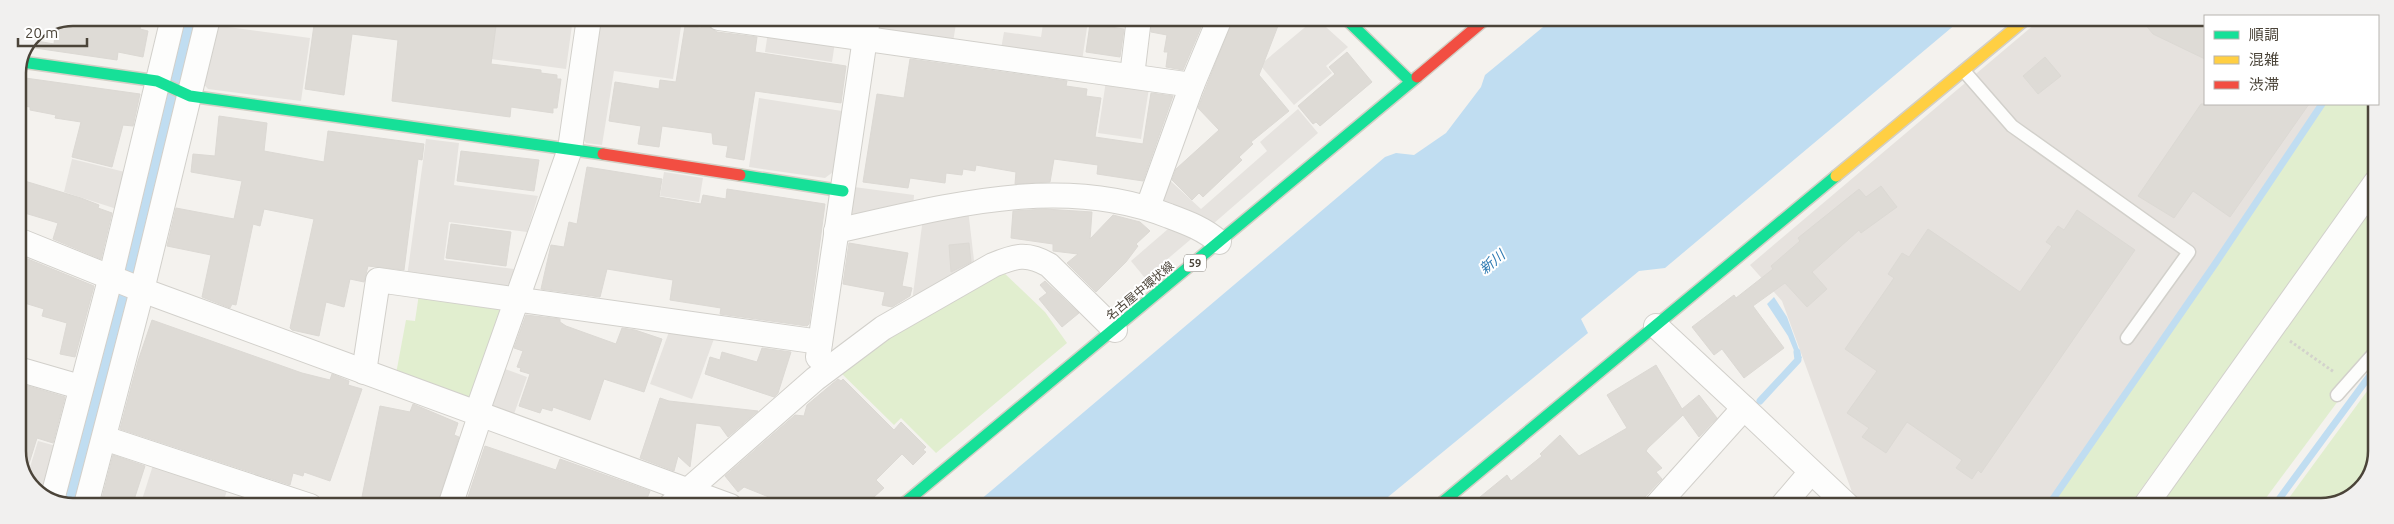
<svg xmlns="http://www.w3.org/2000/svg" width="2394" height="524" font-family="Ubuntu,'Noto Sans JP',sans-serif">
<rect width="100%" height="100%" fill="#f4f2ee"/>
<polygon fill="#e6e2de" points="2042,18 2205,18 2205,104 2322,104 2215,264 2048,506 1867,506 1852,492 1782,301 1750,265"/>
<g fill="#e1eecf">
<polygon points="2322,104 2376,104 2376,163 2129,506 2048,506 2215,264"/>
<polygon points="2376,197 2376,350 2260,506 2155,506"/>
<polygon points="1001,270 1045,312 1067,343 936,453 901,418 894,425 839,371 891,331"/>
<polygon points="419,294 495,305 500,311 473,393 466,398 396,374 406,320 415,321"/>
<polygon points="2376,379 2375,461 2357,493 2321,506 2283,506"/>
</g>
<g fill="#e6e3df">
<polygon points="489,18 573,18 566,69 483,58"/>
<polygon points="597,18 682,20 673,79 614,71 602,145 586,143 580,135"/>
<polygon points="879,18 915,18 956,24 953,42 882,32 877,26"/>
<polygon points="1044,18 1130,18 1129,27 1088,21 1082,61 1001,49 1004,32 1041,37"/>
<polygon points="1316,18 1348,47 1326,66 1332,73 1294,105 1260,65"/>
<polygon points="213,25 310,38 301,101 208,89 201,81"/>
<polygon points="768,32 835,42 832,62 765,52"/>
<polygon points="1106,81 1149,88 1141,139 1098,133"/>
<polygon points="759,98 842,111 833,172 825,178 749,167"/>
<polygon points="1298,109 1318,133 1213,224 1155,203 1164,175 1201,209 1267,151 1260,142"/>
<polygon points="426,139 459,143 454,185 538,196 527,232 449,222 444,260 514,269 509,284 502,289 407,277"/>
<polygon points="72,159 133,174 123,211 64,192"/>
<polygon points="664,172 703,178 699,202 660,196"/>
<polygon points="854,187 914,195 913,209 850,218"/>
<polygon points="968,209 975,269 911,309 923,218"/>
<polygon points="1175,223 1197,234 1145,278 1131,261"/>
<polygon points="670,329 715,336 692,399 650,384"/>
<polygon points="505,369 527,377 513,417 491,410"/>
<polygon points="38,441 60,447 45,496 34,490 27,477"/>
<polygon points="154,462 228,487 222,506 140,506"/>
</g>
<g fill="#c0ddf1">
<polygon points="181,18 201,18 78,505 60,504"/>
<polygon points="1554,18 1963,18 1665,268 1639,271 1581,319 1588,333 1377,506 973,506 1385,157 1396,153 1414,155 1446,133 1481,87 1485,75"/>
<polygon points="1774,297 1787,317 1802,358 1798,360 1788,336 1767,304"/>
</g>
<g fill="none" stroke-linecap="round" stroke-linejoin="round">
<g stroke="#c0ddf1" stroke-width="7">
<polyline points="1760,401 1798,360 1797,352"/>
<polyline points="2048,506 2215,264 2322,104"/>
<polyline points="2274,506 2376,367"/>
</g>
</g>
<g fill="#dedbd6" stroke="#dcd9d4">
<polygon points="73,18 142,18 140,29 148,31 143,57 118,52 117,60 28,47 31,40 54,44 56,25"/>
<polygon points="315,18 497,18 491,64 541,70 541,73 557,75 557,79 561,79 557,108 553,108 553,113 511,107 510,117 392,101 398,40 352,34 344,95 305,89"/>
<polygon points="1152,18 1205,18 1183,70 1166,67 1168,52 1164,52 1167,35 1151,32"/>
<polygon points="1233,18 1281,18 1259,75 1289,111 1251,142 1253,144 1239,157 1242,160 1203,197 1199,193 1192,200 1172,180 1176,169 1219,130 1198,108"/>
<polygon points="2140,18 2205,18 2205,59 2153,34"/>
<polygon points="1090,24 1124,29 1120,57 1086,52"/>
<polygon points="701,25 708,26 717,32 757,37 755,52 846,66 841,103 755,91 744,160 726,157 728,146 713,144 712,133 662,126 659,147 638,144 641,126 609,121 615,82 659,89 660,80 676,82 685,26 701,28"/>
<polygon points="1347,52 1372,82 1320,126 1316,122 1313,124 1298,106 1335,74 1329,67"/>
<polygon points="2045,57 2061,76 2038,94 2023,76"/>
<polygon points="910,59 1067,81 1066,86 1087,89 1086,96 1101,98 1095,137 1143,144 1151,93 1173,96 1143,181 1097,174 1098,165 1054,159 1050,182 1015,184 1016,172 976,165 975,171 963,169 962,175 946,173 945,183 910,178 908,188 863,182 877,94 904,98"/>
<polygon points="18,77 140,94 133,126 123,125 112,167 72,157 81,122 55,118 56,115 30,110 30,107 18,105"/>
<polygon points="2201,104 2309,104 2230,217 2193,191 2174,218 2138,196"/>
<polygon points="219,116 267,123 264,151 324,162 328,131 424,144 422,160 418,159 404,270 368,266 364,282 350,279 344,307 326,302 319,336 292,330 290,328 314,219 264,209 260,226 253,224 236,305 232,304 230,308 202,297 211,255 167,246 176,208 234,219 242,181 191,172 193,154 215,156"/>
<polygon points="461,151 539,160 534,191 457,181"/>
<polygon points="587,167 662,179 659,197 701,204 703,195 726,199 727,189 825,204 809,324 807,326 720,314 721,308 670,300 673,280 607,269 600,297 541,289 551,245 564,247 569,222 577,224"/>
<polygon points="18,179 81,198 99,205 98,208 112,213 101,259 53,239 58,223 18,211"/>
<polygon points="1881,186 1897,207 1861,233 1859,230 1812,272 1827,289 1807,307 1785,283 1753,306 1784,348 1744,378 1722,349 1714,355 1692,327 1734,295 1736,298 1773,269 1771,266 1800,241 1798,238 1859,189 1866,197"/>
<polygon points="1045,209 1092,212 1090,239 1113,215 1140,222 1150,231 1136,244 1138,246 1126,262 1096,292 1067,263 1078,254 1053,251 1053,244 1011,238 1013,211"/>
<polygon points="2077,210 2135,250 1981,473 1978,470 1972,479 1956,468 1962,460 1907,422 1886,453 1862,437 1869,428 1847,413 1877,371 1845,349 1894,278 1888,274 1902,253 1909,257 1928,229 2020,292 2052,246 2046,242 2058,226 2064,230"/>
<polygon points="451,224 511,232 506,266 446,258"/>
<polygon points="849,243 908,253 902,286 912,288 910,296 892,307 882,305 885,292 843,284"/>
<polygon points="969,243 971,262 951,272 949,245"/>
<polygon points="18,255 94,286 75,357 60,354 67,323 42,316 44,309 18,301"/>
<polygon points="1045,281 1079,313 1062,327 1039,299 1047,293 1040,285"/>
<polygon points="526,315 560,319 560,322 566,326 616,344 622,328 635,330 662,339 644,392 604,379 590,420 553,407 552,411 542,408 540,413 519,406 530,374 520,371 521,368 517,367 523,351 514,348"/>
<polygon points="152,320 302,373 330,380 332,374 349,381 348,385 362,389 330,481 304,472 303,476 293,473 290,485 120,429 138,361"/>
<polygon points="762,348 791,352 778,393 774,397 705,374 710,357 720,360 722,352 757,362"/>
<polygon points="1656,365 1682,409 1699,395 1717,418 1699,437 1683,415 1648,448 1646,451 1662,468 1656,472 1662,479 1645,497 1643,506 1469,506 1507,475 1511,481 1542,456 1540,454 1560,435 1579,456 1627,428 1607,395"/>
<polygon points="838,379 841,381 843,379 894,430 901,422 926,447 923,450 926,452 913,465 902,454 876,480 884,488 864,506 791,506 744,487 738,492 725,476 795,415 804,416 807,405"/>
<polygon points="18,383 65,397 53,443 37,438 26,473 18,458"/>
<polygon points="660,398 669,401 758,411 728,437 720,426 696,423 690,467 678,456 674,471 640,458"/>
<polygon points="413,404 458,423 454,435 459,437 437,506 395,506 362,497 380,406 410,412"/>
<polygon points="485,446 556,470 560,459 650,491 644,506 465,506"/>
<polygon points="113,455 145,466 132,506 100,506"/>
</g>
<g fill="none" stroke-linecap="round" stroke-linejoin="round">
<defs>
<g id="lane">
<polyline points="1964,71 2012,126 2189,252 2127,338"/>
<polyline points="2337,395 2376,351"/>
</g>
<g id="street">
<polyline points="719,18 1192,85 1148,207"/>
<polyline points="1132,76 1139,18"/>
<polyline points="1192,85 1220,18"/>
<path d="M836,231c109,-24 225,-58 333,-15 19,7 35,13 50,26"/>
<polyline points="18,240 142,290 730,506"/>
<polyline points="818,357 868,18"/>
<polyline points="18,369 80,387"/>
<polyline points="364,372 378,280 820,342"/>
<polyline points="1744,408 1848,506"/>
<polyline points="477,412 570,149 589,18"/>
<polyline points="104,438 310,506"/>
<polyline points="52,500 111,276 173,18"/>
<polyline points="86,505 142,290 208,18"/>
<polyline points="450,506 481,413"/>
<path d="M670,506l145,-127 68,-51 110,-63c22,-9 34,-13 56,0l66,65"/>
<polyline points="1656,506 1744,408 1656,326"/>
<polyline points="1782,506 1811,472"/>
<polyline points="2145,506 2376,182"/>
</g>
<g id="fast">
<polyline points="1345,18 1410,81"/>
<polyline points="22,62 157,81 190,96 603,154"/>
<polyline points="740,175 843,191"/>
<polyline points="901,506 1417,77"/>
<polyline points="1438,506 1836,176"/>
</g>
<polyline id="slow" points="1836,176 2027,18"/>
<g id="jam">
<polyline points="1417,77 1487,18"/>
<polyline points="603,154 740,175"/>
</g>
</defs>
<use href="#lane" stroke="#d2d0cb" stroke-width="15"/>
<use href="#street" stroke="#d2d0cb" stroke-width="26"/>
<use href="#fast" stroke="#d3cfc5" stroke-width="14"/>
<use href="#slow" stroke="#d3cfc5" stroke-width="14"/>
<use href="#jam" stroke="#d3cfc5" stroke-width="14"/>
<polyline stroke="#d3d2cc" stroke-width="3" stroke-dasharray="2.5 2.5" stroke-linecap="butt" points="2290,341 2334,372"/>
<use href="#lane" stroke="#fdfdfc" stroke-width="12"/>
<use href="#street" stroke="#fdfdfc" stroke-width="24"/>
<use href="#fast" stroke="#16e098" stroke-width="11"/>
<use href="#slow" stroke="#ffcf43" stroke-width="11"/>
<use href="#jam" stroke="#f24e42" stroke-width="11"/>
</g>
<g text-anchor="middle" stroke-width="4" stroke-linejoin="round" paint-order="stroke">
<rect fill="#fff" stroke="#817c74" stroke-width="1" x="1184" y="254.5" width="22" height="17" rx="4"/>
<g font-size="11" font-weight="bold" fill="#4b4439">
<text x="1195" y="267">59</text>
</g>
<g font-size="12" fill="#4b4439" stroke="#fff">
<text transform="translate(1140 291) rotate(-40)" y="4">名古屋中環状線</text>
</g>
<g font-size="14" font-style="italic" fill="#2e7ab2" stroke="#fff">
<text transform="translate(1492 262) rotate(-40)" y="5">新川</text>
</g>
</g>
<path d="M0 0H2394V524H0ZM73 26H2321A47 47 0 0 1 2368 73V451A47 47 0 0 1 2321 498H73A47 47 0 0 1 26 451V73A47 47 0 0 1 73 26Z" fill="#f1f0ef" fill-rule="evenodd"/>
<path fill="none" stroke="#4b4439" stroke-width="2.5" d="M73 26H2321A47 47 0 0 1 2368 73V451A47 47 0 0 1 2321 498H73A47 47 0 0 1 26 451V73A47 47 0 0 1 73 26Z"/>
<rect x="2204" y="15" width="175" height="90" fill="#ffffff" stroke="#b7b4b0"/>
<rect x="2214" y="31" width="25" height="8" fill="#16e098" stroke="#b7b4b0"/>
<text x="2249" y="40" font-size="15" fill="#4b4439">順調</text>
<rect x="2214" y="56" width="25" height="8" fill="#ffcf43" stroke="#b7b4b0"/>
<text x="2249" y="65" font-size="15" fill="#4b4439">混雑</text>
<rect x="2214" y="81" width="25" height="8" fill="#f24e42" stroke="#b7b4b0"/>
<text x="2249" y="90" font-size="15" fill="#4b4439">渋滞</text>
<path d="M18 38v8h69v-8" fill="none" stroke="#4b4439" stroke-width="2.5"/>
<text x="25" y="38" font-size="15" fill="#4b4439" stroke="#ffffff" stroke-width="4" paint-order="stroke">20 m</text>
</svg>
